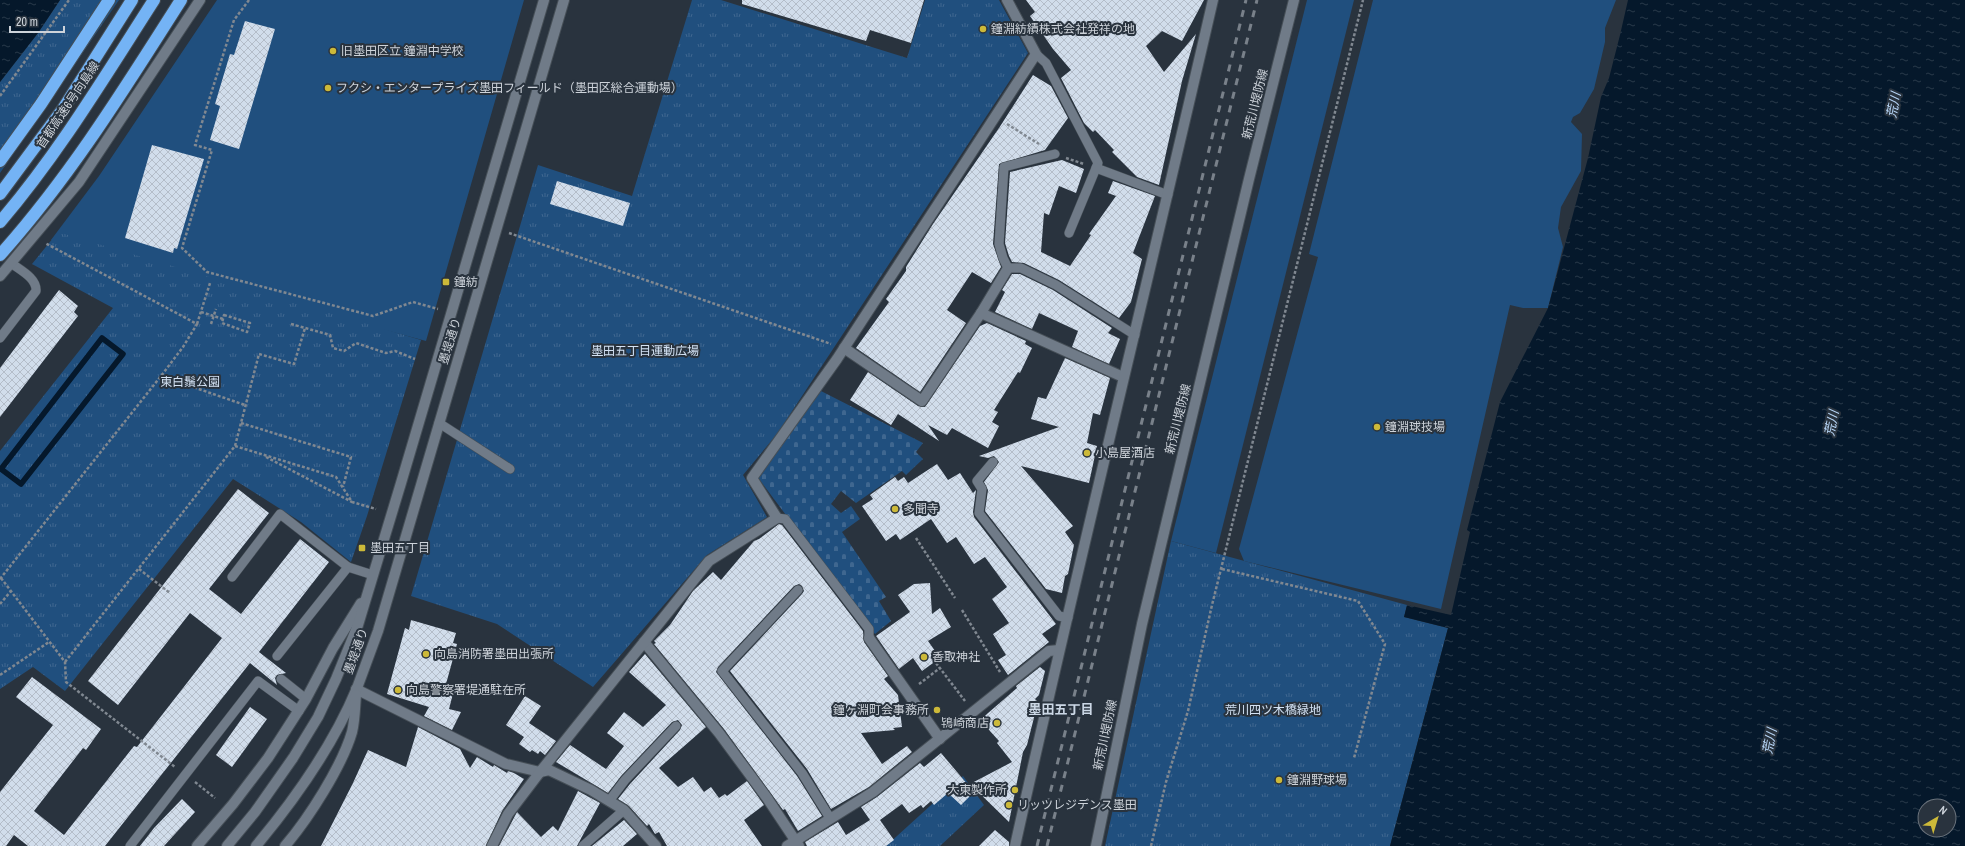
<svg xmlns="http://www.w3.org/2000/svg" width="1965" height="846" font-family="'Archivo Narrow','Noto Sans JP',sans-serif">
<defs>
<pattern id="cemetery-stones" width="16" height="16" patternUnits="userSpaceOnUse"><rect width="16" height="16" fill="#204f7e"/><path d="M2 7V4a2 2 0 0 1 4 0v3zM10 15v-3a2 2 0 0 1 4 0v3z" fill="#3f6790"/></pattern>
<pattern id="park-tufts" width="24" height="20" patternUnits="userSpaceOnUse"><rect width="24" height="20" fill="#204f7e"/><path d="M3 7l-1-3M5 7V3M7 7l1-3M15 17l-1-3M17 17v-4M19 17l1-3" fill="none" stroke="#3f6790"/></pattern>
<pattern id="water-ripples" width="26" height="14" patternUnits="userSpaceOnUse"><rect width="26" height="14" fill="#05182b"/><path d="M2 4q2-2 4 0t4 0M15 11q2-2 4 0t4 0" fill="none" stroke="#283949"/></pattern>
<pattern id="building-cross-hatch" width="8" height="8" patternUnits="userSpaceOnUse"><rect width="8" height="8" fill="#d1ddeb"/><path d="M0 0l8 8M0 8l8-8" fill="none" stroke="#b4bdc9"/></pattern>
</defs>
<rect width="100%" height="100%" fill="#29333e"/>
<g fill="#204f7e">
<polygon points="217,0 524,0 426,341 51,240 99,176"/>
<polygon points="1307,0 1354,0 1216,553 1171,541"/>
<polygon points="1373,0 1616,0 1605,28 1605,42 1594,89 1580,113 1573,117 1571,122 1582,134 1581,171 1561,207 1558,228 1563,247 1548,308 1523,308 1510,305 1441,609 1244,561 1239,549 1318,257 1309,254"/>
</g>
<polygon fill="url(#cemetery-stones)" points="821,391 923,443 916,452 923,459 906,475 902,471 856,503 841,491 831,504 841,513 851,506 860,519 842,532 886,597 879,601 891,621 875,634 759,479 759,474 818,393"/>
<g fill="url(#park-tufts)">
<polygon points="60,0 119,0 0,173 0,82 38,33"/>
<polygon points="692,0 721,0 907,58 925,0 999,0 1028,53 777,434 743,475 767,517 707,555 593,687 497,624 411,596 538,165 632,196"/>
<polygon points="58,232 421,340 367,516 351,562 301,522 233,479 65,691 33,667 0,689 0,451 113,308 32,264"/>
<polygon points="1171,541 1407,605 1404,617 1448,628 1390,846 1105,846"/>
<polygon points="963,776 984,805 940,846 886,846"/>
</g>
<g fill="url(#water-ripples)" fill-rule="evenodd">
<polygon points="0,0 60,0 38,33 0,82"/>
<path d="M1628,0h337v846h-575l58,-218 -44,-11 3,-12 44,10 19,-83 -3,-2 33,-128 48,-94 40,-150 13,-61 8,-19 11,-43zM1925,806h24v24h-24z"/>
</g>
<g fill="none" stroke-linecap="round" stroke-linejoin="round">
<polygon stroke="#05182b" stroke-width="5.5" points="102,338 123,354 21,484 1,469"/>
</g>
<g fill="url(#building-cross-hatch)">
<polygon points="742,0 924,0 911,43 870,30 866,41 742,4"/>
<polygon points="1026,0 1204,0 1182,41 1162,31 1146,46 1164,72 1196,34 1182,81 1159,185 1137,177 1112,152 1114,150 1095,130 1093,132 1084,123 1061,78 1071,70 1053,49 1030,16 1035,12"/>
<polygon points="245,21 275,29 239,149 210,140 220,106 215,104 230,54 234,55"/>
<polygon points="1033,75 1051,86 1068,118 1045,150 999,164 993,244 1001,267 991,283 972,272 947,310 966,323 920,392 856,348 889,302 886,299 906,271 906,267 933,224 999,128"/>
<polygon points="152,145 204,159 177,249 174,248 173,253 125,238"/>
<polygon points="1062,160 1084,169 1076,193 1059,186 1049,215 1044,213 1041,252 1070,266 1091,235 1089,234 1116,196 1108,193 1113,181 1155,196 1133,253 1142,259 1131,302 1119,318 1059,280 1024,263 1012,262 1009,256 1005,243 1010,172"/>
<polygon points="557,181 630,203 623,226 550,204"/>
<polygon points="1012,274 1020,274 1053,290 1112,328 1108,333 1120,339 1109,364 1072,347 1078,331 1039,313 1032,329 995,312 1005,292 1002,290"/>
<polygon points="59,290 78,306 74,312 78,316 0,417 0,368"/>
<polygon points="987,323 1026,341 1025,344 1032,348 1020,373 1018,372 994,410 998,412 992,422 999,426 988,448 952,428 947,435 928,425 939,441 898,414 891,425 850,400 868,372 918,406 925,407 980,326"/>
<polygon points="1065,358 1110,378 1100,415 1093,413 1087,443 1097,446 1089,483 1021,466 1073,526 1065,532 1074,545 1068,574 1065,576 1062,593 1046,589 985,511 988,490 984,482 999,462 994,456 988,458 979,456 1059,427 1031,419 1038,397 1046,399"/>
<polygon points="937,464 948,480 960,473 973,493 976,490 973,512 974,517 1056,624 1042,634 1049,642 1008,675 998,660 1006,655 993,634 1009,623 992,599 1007,587 985,557 974,564 956,537 947,543 931,519 900,540 896,534 886,541 862,506 873,499 870,495 895,477 898,481 904,477 908,483"/>
<polygon points="238,489 269,513 209,589 241,614 300,539 329,562 259,652 286,673 277,675 275,678 277,685 250,663 105,846 28,846 14,835 6,846 0,846 0,792 53,725 16,697 32,677 101,729 86,750 83,748 34,811 64,835 134,746 137,747 222,638 190,613 118,705 88,681"/>
<polygon points="779,524 782,525 863,631 864,642 888,676 884,679 898,695 902,727 893,728 895,730 861,733 882,764 907,746 912,752 869,787 831,809 807,769 730,671 802,594 804,591 802,586 799,584 794,586 718,667 716,672 797,776 822,816 798,831 785,809 783,810 724,729 654,644 656,643 654,641 670,625 693,591 713,572 721,580 754,541 759,539"/>
<polygon points="930,583 932,614 940,608 951,627 928,641 940,658 922,671 913,658 899,669 876,636 910,612 898,595 914,584"/>
<polygon points="411,620 456,633 453,643 457,644 446,684 455,686 449,709 461,712 452,730 424,716 429,707 387,694 405,628 409,630"/>
<polygon points="645,654 706,727 659,768 678,787 693,777 704,792 711,787 719,798 725,794 727,796 747,781 764,805 744,820 762,846 667,846 659,832 655,834 649,824 647,826 629,806 618,799 630,784 680,730 682,725 678,720 672,722 621,776 608,793 556,762 570,745 606,769 624,746 607,733 624,712 643,727 666,705 629,672"/>
<polygon points="1040,667 1045,671 1039,695 1035,699 1038,702 1027,745 1023,752 1009,822 970,784 1012,762 997,743 999,741 980,720 1017,688 1016,686"/>
<polygon points="525,696 541,706 529,723 556,741 545,755 540,751 538,754 532,750 530,752 519,744 524,737 506,725"/>
<polygon points="250,707 267,719 232,767 216,755"/>
<polygon points="418,727 460,749 470,768 477,757 493,767 494,765 507,773 508,771 514,773 524,779 502,811 486,846 321,846 353,783 368,750 406,767"/>
<polygon points="941,753 974,792 961,805 948,793 934,805 931,801 923,808 921,805 909,813 902,804 880,820 894,840 886,846 807,846 805,842 838,822 846,835 870,820 861,807 877,797 920,763 924,767"/>
<polygon points="578,791 600,803 577,846 499,846 517,812 541,837 553,826 558,831"/>
<polygon points="182,799 195,812 164,846 140,846 154,828"/>
<polygon points="624,820 637,834 623,846 592,846"/>
<polygon points="995,830 1009,842 1009,846 979,846"/>
</g>
<g fill="none" stroke-linecap="round" stroke-linejoin="round">
<defs>
<g id="service">
<polyline points="1036,54 1046,63 1098,163 1096,168 1168,195"/>
<polyline points="1055,154 1004,167 999,244 1003,258 1008,268 1021,268 1056,285 1135,335"/>
<polyline points="1069,233 1096,168"/>
<path d="M0,338l36,-47c1,-13 -16,-21 -25,-28"/>
<polyline points="439,423 510,469"/>
<polyline points="993,462 977,481 982,489 979,513 1059,616 1068,618"/>
<polyline points="777,518 785,519 869,629 869,638"/>
<polyline points="348,567 373,575"/>
<polyline points="232,577 280,514 348,567 277,656"/>
<polyline points="798,590 722,671 802,773 830,818"/>
<polyline points="281,679 306,699"/>
<polyline points="609,801 625,780 676,726"/>
<polyline points="130,846 258,681 299,711"/>
<polyline points="583,846 624,810"/>
</g>
<g id="minor">
<polyline points="0,276 79,182 200,0"/>
<polyline points="981,313 1123,377"/>
<polyline points="844,348 922,401 981,313 1008,268"/>
<polyline points="869,638 940,739"/>
<polyline points="644,642 719,733 767,798 799,846"/>
<polyline points="356,689 506,764 540,772 549,770 591,790 624,810 656,846"/>
<polyline points="492,846 508,814 540,772 709,561 777,518 752,478 837,359 1036,54 1007,0"/>
<polyline points="787,846 873,792 1049,651 1059,650"/>
<path d="M1015,846c63,-283 133,-564 198,-846"/>
</g>
<g id="secondary">
<polyline points="197,846 233,804 268,758 306,699 333,648 361,603"/>
<polyline points="227,846 255,812 293,758 318,717 336,679 358,625 401,483 544,0"/>
<path d="M256,846c40,-48 77,-100 101,-158 7,-19 14,-38 21,-57l186,-631"/>
<path d="M285,846c24,-28 57,-80 67,-114 3,-12 3,-26 4,-37"/>
<polyline points="1096,846 1142,624 1249,179 1294,0"/>
</g>
<g id="motorway">
<polyline points="0,161 41,104 109,0"/>
<polyline points="0,194 63,109 132,0"/>
<path d="M0,222c59,-69 105,-146 154,-222"/>
<path d="M0,255c70,-78 125,-167 181,-255"/>
</g>
</defs>
<use href="#service" stroke="#464f57" stroke-width="10"/>
<use href="#minor" stroke="#464f57" stroke-width="12"/>
<use href="#secondary" stroke="#464f57" stroke-width="12"/>
<use href="#motorway" stroke="#464f57" stroke-width="14"/>
<g stroke="#808891" stroke-width="2.5" stroke-dasharray="3 2" stroke-linecap="butt">
<polyline points="249,0 234,20 195,145 212,150 182,248 207,272 373,316 413,302 438,309"/>
<polyline points="0,96 69,0"/>
<polyline points="1007,124 1039,144"/>
<polyline points="1066,158 1084,164"/>
<polyline points="509,233 831,344"/>
<polyline points="201,312 223,319"/>
<polygon points="224,315 250,323 247,332 222,323"/>
<polyline points="197,324 210,283"/>
<polyline points="211,324 216,309"/>
<polyline points="291,324 330,335 333,348 344,351 356,343 386,353 395,351 415,359"/>
<polyline points="161,376 245,405"/>
<polyline points="241,423 351,457 343,487"/>
<polyline points="235,446 336,477 352,502 376,509"/>
<polyline points="266,457 352,502"/>
<polyline points="916,538 955,598"/>
<polyline points="139,569 170,593"/>
<polyline points="1222,569 1358,601 1385,644 1354,758"/>
<polyline points="1,578 65,662 66,682 175,767"/>
<polyline points="0,579 161,376 183,347 197,324 45,243"/>
<polyline points="0,604 11,591"/>
<polyline points="962,610 1000,672"/>
<polyline points="65,662 235,446 259,354 294,364 305,328"/>
<polyline points="936,663 965,701"/>
<polyline points="0,675 49,642"/>
<polyline points="919,684 940,668"/>
<polyline points="195,782 215,798"/>
<polyline points="1151,846 1166,782 1188,711 1212,605 1363,0"/>
</g>
<use href="#service" stroke="#707b88" stroke-width="9"/>
<use href="#minor" stroke="#707b88" stroke-width="10"/>
<use href="#secondary" stroke="#707b88" stroke-width="10"/>
<use href="#motorway" stroke="#74b3f5" stroke-width="12"/>
<g stroke="#79818a" stroke-width="3" stroke-dasharray="7 7" stroke-linecap="butt">
<polyline points="1037,846 1246,0"/>
<polyline points="1047,846 1257,0"/>
</g>
</g>
<g fill="#ccb939" stroke="#29333e" stroke-width="1.5">
<circle cx="983" cy="29" r="4"/>
<circle cx="333" cy="51" r="4"/>
<circle cx="328" cy="88" r="4"/>
<rect x="442" y="278" width="8" height="8" rx="2"/>
<circle cx="1377" cy="427" r="4"/>
<circle cx="1087" cy="453" r="4"/>
<circle cx="895" cy="509" r="4"/>
<rect x="358" y="544" width="8" height="8" rx="2"/>
<circle cx="426" cy="654" r="4"/>
<circle cx="924" cy="657" r="4"/>
<circle cx="398" cy="690" r="4"/>
<circle cx="937" cy="710" r="4"/>
<circle cx="997" cy="723" r="4"/>
<circle cx="1279" cy="780" r="4"/>
<circle cx="1015" cy="790" r="4"/>
<circle cx="1009" cy="805" r="4"/>
</g>
<g text-anchor="middle" stroke-width="4" stroke-linejoin="round" paint-order="stroke">
<g font-size="12" fill="#cdd3da" stroke="#29333e" text-anchor="start">
<text x="991" y="33">鐘淵紡績株式会社発祥の地</text>
<text x="341" y="55">旧墨田区立 鐘淵中学校</text>
<text x="336" y="92">フクシ・エンタープライズ墨田フィールド（墨田区総合運動場）</text>
<text x="454" y="286">鐘紡</text>
<text x="1385" y="431">鐘淵球技場</text>
<text x="1095" y="457">小島屋酒店</text>
<text x="903" y="513">多聞寺</text>
<text x="370" y="552">墨田五丁目</text>
<text x="434" y="658">向島消防署墨田出張所</text>
<text x="932" y="661">香取神社</text>
<text x="406" y="694">向島警察署堤通駐在所</text>
<text x="929" y="714" text-anchor="end">鐘ヶ淵町会事務所</text>
<text x="989" y="727" text-anchor="end">鴇崎商店</text>
<text x="1287" y="784">鐘淵野球場</text>
<text x="1007" y="794" text-anchor="end">大東製作所</text>
<text x="1017" y="809">リッツレジデンス墨田</text>
</g>
<g font-size="12" fill="#cdd3da" stroke="#29333e">
<text transform="translate(1255 104) rotate(-76)" y="4">新荒川堤防線</text>
<text transform="translate(68 105) rotate(-56)" y="4">首都高速6号向島線</text>
<text transform="translate(450 341) rotate(-73)" y="4">墨堤通り</text>
<text transform="translate(1178 419) rotate(-76)" y="4">新荒川堤防線</text>
<text transform="translate(356 651) rotate(-70)" y="4">墨堤通り</text>
<text transform="translate(1105 735) rotate(-78)" y="4">新荒川堤防線</text>
</g>
<g font-size="12" fill="#d3e2f4" stroke="#29333e">
<text x="645" y="355">墨田五丁目運動広場</text>
<text x="190" y="386">東白鬚公園</text>
<text x="1273" y="714">荒川四ツ木橋緑地</text>
</g>
<g font-size="13" font-style="italic" fill="#b8d7f9" stroke="#29333e">
<text transform="translate(1893 105) rotate(-79)" y="5">荒川</text>
<text transform="translate(1831 423) rotate(-79)" y="5">荒川</text>
<text transform="translate(1769 741) rotate(-79)" y="5">荒川</text>
</g>
<g font-size="13" font-weight="bold" fill="#ccd8e6" stroke="#29333e">
<text x="1061" y="714">墨田五丁目</text>
</g>
</g>
<g transform="translate(1937 818) rotate(38)"><circle r="19" fill="#29333e" stroke="#6b737c"/>
<path d="M0-3L7 15L0 10L-7 15Z" fill="#ccb939"/>
<text y="-6" font-size="11" font-weight="bold" text-anchor="middle" fill="#cdd3da">N</text>
</g>
<path d="M10 26v6h54v-6" fill="none" stroke="#cdd3da" stroke-width="2"/>
<text x="16" y="26" font-size="12" fill="#cdd3da" stroke="#29333e" stroke-width="3" paint-order="stroke">20 m</text>
</svg>
